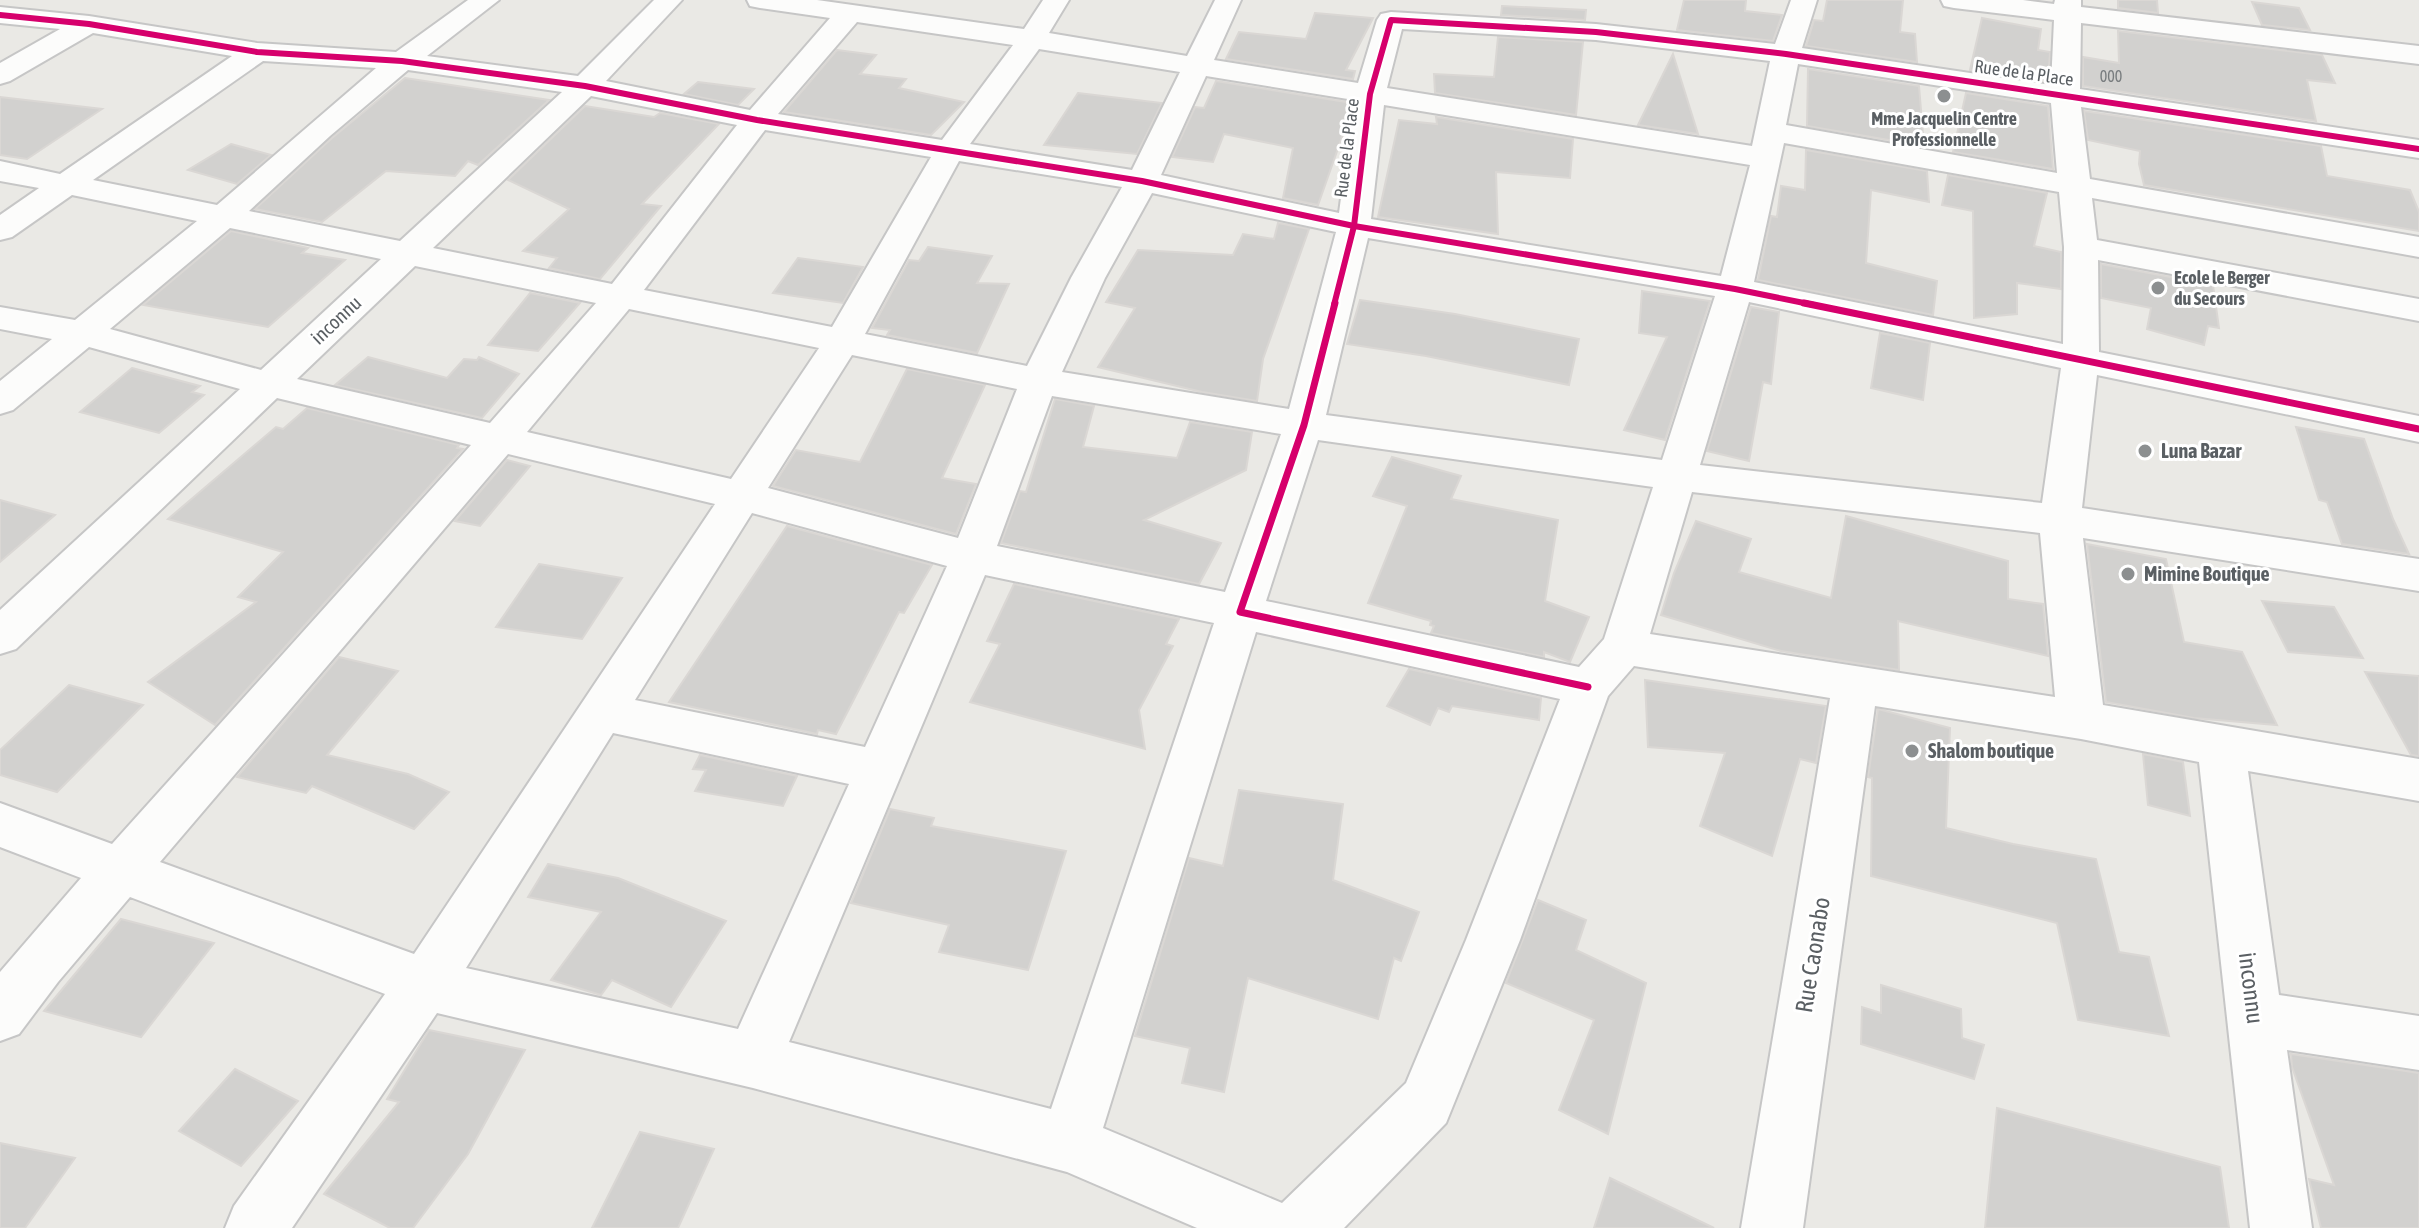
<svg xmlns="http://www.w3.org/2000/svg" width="2419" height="1228" font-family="'Asap Condensed',sans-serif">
<rect width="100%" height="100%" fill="#eae9e5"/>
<g fill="#d2d1cf" stroke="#dad7d4" stroke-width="2">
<polygon points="1684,0 1746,0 1745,11 1782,15 1773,41 1677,30"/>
<polygon points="1827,0 1903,0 1900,32 1915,34 1917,62 1806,46 1814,20 1823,21"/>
<polygon points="2118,0 2157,0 2158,13 2118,8"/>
<polygon points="2252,2 2299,8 2310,30 2262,25"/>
<polygon points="1502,6 1586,10 1585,20 1501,15"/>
<polygon points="1315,13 1373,18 1346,70 1355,71 1353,79 1226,59 1239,32 1306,39"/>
<polygon points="1982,18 2041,29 2038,50 2050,52 2048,82 1970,70"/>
<polygon points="2118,31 2322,55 2335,83 2307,80 2316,121 2083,86 2083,57 2119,63"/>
<polygon points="1498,37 1583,42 1576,115 1435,93 1434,74 1494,77"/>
<polygon points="837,50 876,55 860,74 906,79 899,88 964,102 931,135 784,112"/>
<polygon points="1673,54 1698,134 1638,125"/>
<polygon points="1808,69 1919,86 1924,146 1807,126"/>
<polygon points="405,78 549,100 478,165 468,161 455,176 386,171 322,222 255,209 332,138"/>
<polygon points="1216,81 1346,102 1349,105 1348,120 1318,205 1283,198 1293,148 1224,134 1213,162 1172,157 1195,107 1204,108"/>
<polygon points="698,82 754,89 738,105 684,94"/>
<polygon points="1078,93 1162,103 1137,154 1044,145"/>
<polygon points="1966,93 2048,106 2053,169 1953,152"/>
<polygon points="0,97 102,109 27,159 0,155"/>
<polygon points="585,106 654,117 660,113 719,124 642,204 661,206 600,279 549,268 557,258 523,251 569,209 508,180"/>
<polygon points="2084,111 2321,146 2327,176 2410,190 2419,212 2419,231 2144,185 2139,164 2140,151 2088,140"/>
<polygon points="1436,117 1573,139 1570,178 1496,172 1498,234 1378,217 1399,120 1437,124"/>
<polygon points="231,144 271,155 237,184 188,170"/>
<polygon points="1806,150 1927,171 1929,202 1871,190 1866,263 1937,281 1933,315 1758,280 1771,216 1777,217 1781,186 1805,190"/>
<polygon points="1948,175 2047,193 2034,246 2061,252 2061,289 2017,283 2017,314 1974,318 1973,211 1942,205"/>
<polygon points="1278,223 1309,229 1263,359 1257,401 1202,392 1098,367 1135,308 1106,302 1138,250 1233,255 1243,234 1274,239"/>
<polygon points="231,231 308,248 302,253 345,260 268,327 143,305"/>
<polygon points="928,247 992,256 977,283 1009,284 977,353 887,335 890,330 872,328 909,260 919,261"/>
<polygon points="798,258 863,267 843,303 773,293"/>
<polygon points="2101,264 2213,285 2219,328 2208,326 2204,345 2147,329 2151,308 2101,298"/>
<polygon points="1642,291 1710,301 1665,440 1624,430 1667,337 1639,333"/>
<polygon points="530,293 580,303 538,351 488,345"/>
<polygon points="1360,300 1455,314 1579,339 1569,385 1426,356 1347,344"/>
<polygon points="1751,307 1779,312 1771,384 1763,382 1749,461 1707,451"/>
<polygon points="1880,333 1930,343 1923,400 1871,388"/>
<polygon points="368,357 447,378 464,359 477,360 479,357 519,374 482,418 335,385"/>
<polygon points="132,368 200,386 192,392 204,395 159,433 80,412"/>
<polygon points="907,369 985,385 942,478 976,484 956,534 773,486 796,450 860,462"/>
<polygon points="1055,399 1094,406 1083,447 1177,458 1190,422 1252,432 1246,470 1144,520 1221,543 1199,584 1001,543 1020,491 1026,492"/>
<polygon points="307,408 459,445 457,448 463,449 215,725 148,682 256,602 238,597 283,552 168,519 276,427 283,429"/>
<polygon points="2296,427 2364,439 2393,519 2409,554 2342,544 2327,502 2319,500"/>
<polygon points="1392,457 1461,476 1451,499 1558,520 1545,601 1589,617 1570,662 1544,652 1544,657 1431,633 1434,626 1430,625 1431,621 1368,603 1407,506 1373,496"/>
<polygon points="507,460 530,466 480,526 455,521"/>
<polygon points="0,500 55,515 0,562"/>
<polygon points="1846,516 2008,561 2008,599 2043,604 2048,656 1898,621 1899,670 1781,651 1661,615 1674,573 1696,521 1751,539 1739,572 1831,598"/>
<polygon points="787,526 932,565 904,613 899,612 836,734 818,730 817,734 669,702"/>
<polygon points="2087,544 2166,559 2184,642 2242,652 2277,725 2194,718 2106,702"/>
<polygon points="539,564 622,578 582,639 496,627"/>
<polygon points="1014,584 1179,619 1166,644 1173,646 1139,710 1145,749 970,702 1000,644 987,641"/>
<polygon points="2262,601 2334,607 2363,658 2288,652"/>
<polygon points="339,657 398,671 327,755 408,774 449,792 414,829 312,786 306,793 237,777"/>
<polygon points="1409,669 1541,698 1539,720 1452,706 1449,712 1438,708 1430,725 1387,706"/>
<polygon points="2365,672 2419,676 2419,756 2411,755"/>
<polygon points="1645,680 1826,706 1816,763 1800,759 1772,856 1700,826 1725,753 1648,747"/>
<polygon points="69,685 143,705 57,792 0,775 0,750"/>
<polygon points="1878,709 1950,728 1946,828 2013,844 2096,859 2119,952 2149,957 2169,1036 2078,1020 2057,923 1871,876 1872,778 1868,777"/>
<polygon points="2143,754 2183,762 2190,816 2148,805"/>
<polygon points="700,755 797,776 783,806 695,791 706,770 693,769"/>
<polygon points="1239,790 1343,804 1333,880 1419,912 1401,961 1394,958 1378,1019 1248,978 1224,1092 1182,1083 1190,1048 1135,1036 1189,858 1223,866"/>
<polygon points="890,809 934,818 931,826 1066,851 1028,970 939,952 949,925 851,903"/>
<polygon points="548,864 618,878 726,921 671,1007 612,980 601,995 551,980 601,912 528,897"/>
<polygon points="1538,900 1586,920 1576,950 1646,983 1608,1134 1559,1110 1594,1020 1506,983"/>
<polygon points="121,919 214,943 141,1037 44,1011"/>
<polygon points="1881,985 1961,1009 1962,1038 1984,1045 1974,1079 1861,1044 1862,1007 1881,1013"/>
<polygon points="429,1030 525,1050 468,1154 413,1228 390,1228 324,1194 399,1102 387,1099"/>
<polygon points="2291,1054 2419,1073 2419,1228 2321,1228 2309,1179 2334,1185 2292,1067"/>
<polygon points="235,1069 298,1101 241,1166 179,1131"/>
<polygon points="1997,1108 2220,1167 2229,1228 1985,1228"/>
<polygon points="640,1132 714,1149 678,1228 592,1228"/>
<polygon points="0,1143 75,1158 25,1228 0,1228"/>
<polygon points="1610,1178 1714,1228 1594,1228"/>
</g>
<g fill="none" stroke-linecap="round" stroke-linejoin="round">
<defs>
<path id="minor" d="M468,0h31l-72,56 151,20 76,-76h28l-76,81 144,29 80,-92 -70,-10 -10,-2 -3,-6h70l207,29 19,-29h26l-20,33 138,23 28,-56h26l-27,60 144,23 19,-63 4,-6 10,-2 205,12 179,20 16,-44h26l-15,48 249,37 3,-65 -100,-12 -10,-2 -3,-6h82l31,4 1,-4h26v7l338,39v18l-338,-41 -1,66 339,51v18l-338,-51 9,72 329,58v20l-327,-59 5,42 322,59v22l-321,-61 1,92 320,64v26l-322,-67 -15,133 337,51v32l-336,-53 20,167 316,54v42l-171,-30 31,224 140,21v54l-132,-20 25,178h-62l-51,-466 -118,-23 -206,-33 -72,522h-62l89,-530 -196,-32 -26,30 -88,244 -74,183 -102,105h-147l-130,-56 -314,-84 -316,-75 -145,215h-67l9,-22 151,-212 -255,-97 -72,85 -39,52 -19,7v-69l81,-94 -81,-31v-44l112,41 359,-399 -194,-47 -261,251 -16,5v-44l240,-221 -151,-42 -76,63 -13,4v-33l52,-42 -52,-10v-22l75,13 122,-99 -125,-26 -60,42 -12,3v-25l39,-27 -39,-7v-20l60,13 172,-118 -139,-23 -83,48 -10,3v-21l60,-34 -60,-6v-16l89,9 168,27 139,9zM857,22l156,23 -71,95 -164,-26zM1402,29l194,11 174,21 -18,85 -365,-58zM1039,49l141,23 -48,98 -162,-26zM263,61l113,7 -159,137 -124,-25zM1798,64l253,39 6,70 -271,-48zM408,70l154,22 -162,149 -151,-30 81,-75zM1206,76l148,24 -15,113 -178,-38zM591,96l146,29 -125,159 -179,-36zM1384,105l366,60 -29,111 -350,-57zM765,130l166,27 -99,170 -188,-37zM1784,143l275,49 5,55 -1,97 -309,-62zM959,161l163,26 -51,91 -44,88 -162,-32zM1152,193l184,39 -47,177 -227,-37 43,-94zM230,228l151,31 -120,111 -151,-41zM1368,238l347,58 -53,164 -336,-45zM415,266l181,37 -106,120 -193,-44zM1749,302l312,66 -19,135 -342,-38zM629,309l190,39 -88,131 -204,-47zM852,355l165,34 -59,149 -190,-50zM1052,396l229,38 -56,158 -228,-46zM1318,440l335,47 -49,152 -25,28 -313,-66zM508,454l207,50 -301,450 -254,-92zM1692,492l348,41 15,164 -405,-63zM752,513l195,53 -82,181 -230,-47zM985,575l229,48 -163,486 -262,-67zM1256,632l304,67 -94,241 -60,143 -124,120 -179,-75zM613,733l236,51 -111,245 -272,-61z"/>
</defs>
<use href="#minor" stroke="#c6c6c6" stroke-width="4"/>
<use href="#minor" fill="#fcfcfb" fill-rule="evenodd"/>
<defs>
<g id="cycleway-far1">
<polyline points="0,15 89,24 257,52 402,61 585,86 757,120 1142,181 1354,226 1735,289 1814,305"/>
<polyline points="1334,305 1354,226 1370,94 1391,20 1596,32 1786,54 2419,149"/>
</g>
<g id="cycleway">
<polyline points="1335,303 1304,425 1240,612 1588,687"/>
<polyline points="1804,303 2419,429"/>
</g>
</defs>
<use href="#cycleway-far1" stroke="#fff" stroke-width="10"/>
<use href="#cycleway" stroke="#fff" stroke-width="12"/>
<use href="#cycleway-far1" stroke="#d6006c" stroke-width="6"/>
<use href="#cycleway" stroke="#d6006c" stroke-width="7"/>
</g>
<g fill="#8c8f90" stroke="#fff" stroke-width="3">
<circle cx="1944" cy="96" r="8"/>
<circle cx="2158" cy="288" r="8"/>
<circle cx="2145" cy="451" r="8"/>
<circle cx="2128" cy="574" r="8"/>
<circle cx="1912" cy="751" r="8"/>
</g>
<g text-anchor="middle" stroke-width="6" stroke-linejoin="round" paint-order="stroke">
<g font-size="16" fill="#797d7f">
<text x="2111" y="82">000</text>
</g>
<g font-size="18" fill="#5a5f63" stroke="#fff">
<text transform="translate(2024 73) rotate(8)" y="6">Rue de la Place</text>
<text transform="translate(1347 148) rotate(-83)" y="6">Rue de la Place</text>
</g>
<g font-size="18" font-weight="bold" fill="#5a5f63" stroke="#fff">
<text x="1944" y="125">Mme Jacquelin Centre<tspan x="1944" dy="21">Professionnelle</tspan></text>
<text x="2174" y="284" text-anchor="start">Ecole le Berger<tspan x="2174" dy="21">du Secours</tspan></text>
</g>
<g font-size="20" fill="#5a5f63" stroke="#fff">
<text transform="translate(336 320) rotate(-43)" y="7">inconnu</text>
</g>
<g font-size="20" font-weight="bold" fill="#5a5f63" stroke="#fff" text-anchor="start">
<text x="2161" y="458">Luna Bazar</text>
<text x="2144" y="581">Mimine Boutique</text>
<text x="1928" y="758">Shalom boutique</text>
</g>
<g font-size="24" fill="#5a5f63" stroke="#fff">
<text transform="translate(1813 955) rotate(-81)" y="8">Rue Caonabo</text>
<text transform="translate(2251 988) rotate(83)" y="8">inconnu</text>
</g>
</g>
</svg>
